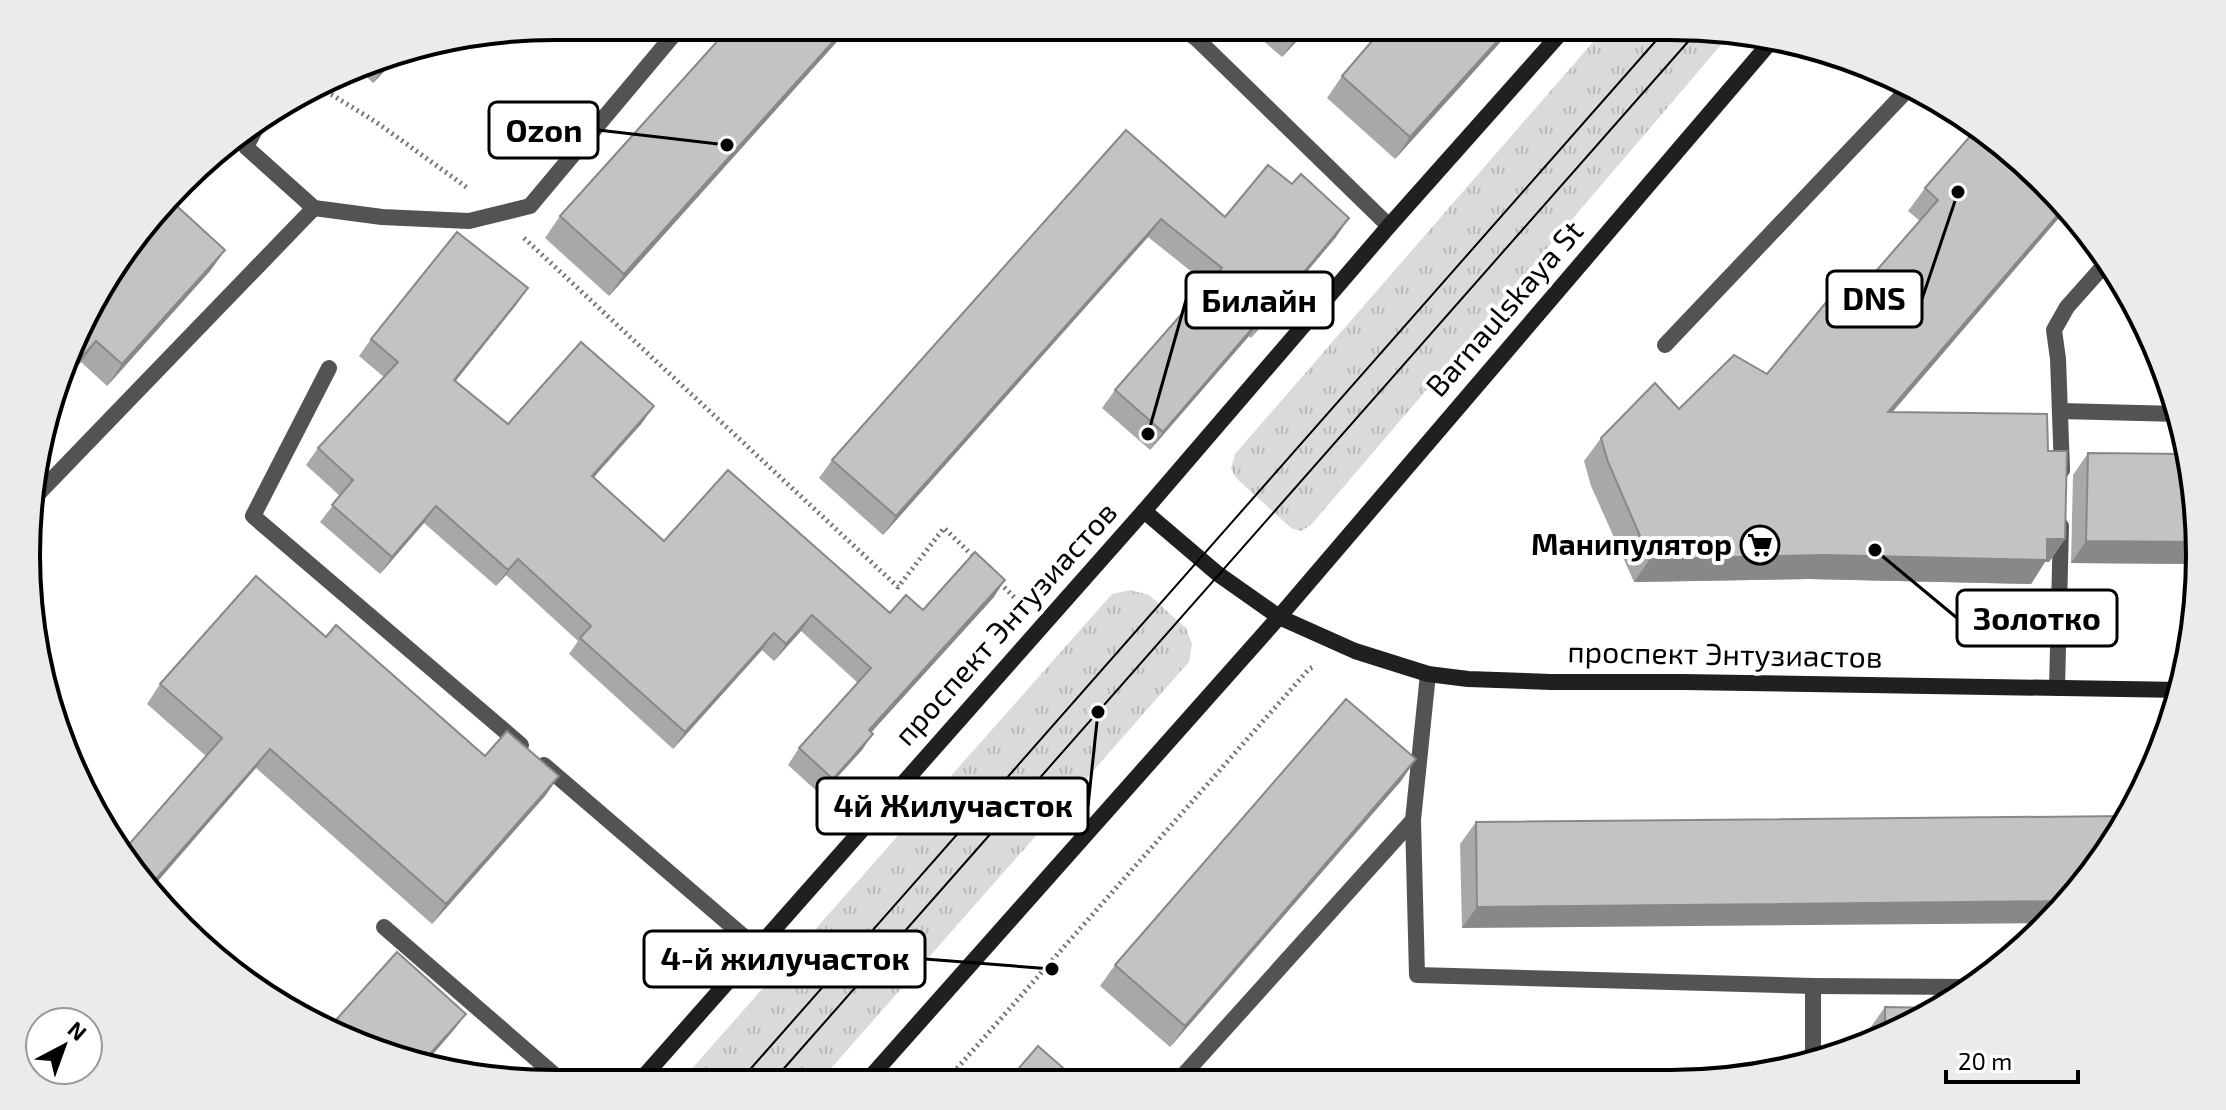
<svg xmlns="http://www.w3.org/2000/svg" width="2226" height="1110" font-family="'Exo 2',sans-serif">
<defs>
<pattern id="grass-tufts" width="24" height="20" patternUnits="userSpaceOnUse" patternTransform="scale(2)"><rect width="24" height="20" fill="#dadada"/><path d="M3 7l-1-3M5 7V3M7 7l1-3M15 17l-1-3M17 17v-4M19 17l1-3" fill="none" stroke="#b9b9b9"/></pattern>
</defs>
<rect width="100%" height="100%" fill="#fff"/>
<g fill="url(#grass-tufts)">
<polygon points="1606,27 1705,27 1732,32 1311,525 1301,531 1291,528 1235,477 1231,468 1235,454"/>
<polygon points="1130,590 1149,595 1186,628 1192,644 1189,662 819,1082 680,1082 1112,594"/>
</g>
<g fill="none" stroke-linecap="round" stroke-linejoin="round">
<g stroke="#757575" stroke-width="5" stroke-dasharray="2 4" stroke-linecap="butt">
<polyline points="321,88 376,122 469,189"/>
<polyline points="524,238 898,587 944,528 976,559"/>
<polyline points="1000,583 1021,604"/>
<polyline points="945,1082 1309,669 1313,667"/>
</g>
<g stroke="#535353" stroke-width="16">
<polyline points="1180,27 1197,39 1209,27"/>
<polyline points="1197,39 1389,226"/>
<polyline points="314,208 382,217 469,221 530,206 681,26"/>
<polyline points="1665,345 1912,85"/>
<polyline points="329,368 253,516 521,745"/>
<polyline points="2060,411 2179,414"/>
<polyline points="2062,470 2058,359 2054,330 2067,307 2108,261"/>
<polyline points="35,497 314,208 246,147 259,122"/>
<polyline points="2057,688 2061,526"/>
<polyline points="544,765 756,947"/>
<polyline points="1413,820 1417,975 1813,986 1972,987"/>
<polyline points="384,927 564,1083"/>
<polyline points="1813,1060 1813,986"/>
<polyline points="1178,1081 1413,820 1428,674"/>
</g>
<g stroke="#202020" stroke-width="16">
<polyline points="1144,511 1218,574 1279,617 1355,651 1428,674 1468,679 1551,682 1682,682 2182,690"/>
<polyline points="866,1082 1279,617 1774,38"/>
<polyline points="638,1083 1144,511 1389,226 1566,27"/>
</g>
<g stroke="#000" stroke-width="2">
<polyline points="739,1082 1668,27"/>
<polyline points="772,1082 1701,27"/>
</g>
</g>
<g fill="#a8a8a8">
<polygon points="851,26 609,296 545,238 560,216"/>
<polygon points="1247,27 1310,27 1282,57"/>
<polygon points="1514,27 1395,159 1327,98 1342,76"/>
<polygon points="404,51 373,83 358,69 385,54"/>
<polygon points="1126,130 1225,217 1336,237 1251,338 1249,336 1150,450 1102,408 1115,390 1207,284 1148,237 883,535 819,478 832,460"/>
<polygon points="1993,135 2068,206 2078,219 2069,229 2058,219 1892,412 2048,451 2065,539 2049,562 2045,562 2031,584 1809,579 1634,582 1591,486 1584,461 1601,438 1679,409 1767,374 1856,294 1920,221 1908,211 1925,188"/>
<polygon points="225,250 210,271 107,386 81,362 62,384 97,290"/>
<polygon points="528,288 516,305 455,381 508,424 642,423 593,477 664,541 890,613 923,610 994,597 871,732 862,750 821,795 788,765 799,748 858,683 801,631 774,661 762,650 673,749 569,654 578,641 506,575 496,586 424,523 380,574 320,522 340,496 306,465 318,448 384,377 359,356 371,339"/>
<polygon points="2088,453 2195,486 2198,564 2071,563 2073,475"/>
<polygon points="326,637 485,756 559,776 545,796 432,924 256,768 206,756 147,704 160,684"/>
<polygon points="1416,759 1401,781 1170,1047 1100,986 1115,965"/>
<polygon points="2127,816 1462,928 1460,844 1476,822"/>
<polygon points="1885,1007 1936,1008 1870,1045 1870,1028"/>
</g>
<g fill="#888">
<polygon points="847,26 851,26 609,296 624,274"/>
<polygon points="1305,27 1310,27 1282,57 1297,36"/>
<polygon points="1510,27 1514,27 1395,159 1410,137"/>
<polygon points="404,51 373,83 381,71 400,52"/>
<polygon points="2067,204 2067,205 2058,219 1872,436 1888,412"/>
<polygon points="1349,218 1336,237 1251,338 1264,320"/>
<polygon points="1161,219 1148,237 883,535 896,516"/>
<polygon points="225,250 210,271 107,386 122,364"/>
<polygon points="528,288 516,305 443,397 454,380"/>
<polygon points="1262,317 1249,336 1150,450 1163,432"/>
<polygon points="96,341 81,362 62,384 65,376"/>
<polygon points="654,406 642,423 580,493 592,476"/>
<polygon points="436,506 424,523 380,574 392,557"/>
<polygon points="2047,539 2065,539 2049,562 2045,562 2031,584 1809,579 1634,582 1650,559"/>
<polygon points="2086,541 2197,542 2198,564 2071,563"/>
<polygon points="518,559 506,575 496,586 508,570"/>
<polygon points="1005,580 994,597 858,747 869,730"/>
<polygon points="812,615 801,631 774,661 786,644"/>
<polygon points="774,633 762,650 673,749 685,732"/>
<polygon points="873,734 862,750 821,795 833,779"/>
<polygon points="270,749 256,768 152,888 150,886"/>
<polygon points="1416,759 1401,781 1170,1047 1185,1026"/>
<polygon points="559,776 545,796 432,924 446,904"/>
<polygon points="2071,901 2049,923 1462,928 1477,907"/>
<polygon points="466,1014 453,1031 422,1067 419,1066"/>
</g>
<g fill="#c3c3c3" stroke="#888" stroke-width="2">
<polygon points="731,26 847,26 624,274 560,216"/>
<polygon points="1286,27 1305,27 1297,36"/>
<polygon points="1384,27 1510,27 1410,137 1342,76"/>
<polygon points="400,52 381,71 371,61 385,54"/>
<polygon points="1979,126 1993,135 2067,204 1888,412 2047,414 2048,451 2067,451 2065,539 2047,539 2047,560 1825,555 1650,559 1608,462 1601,438 1655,383 1679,409 1734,355 1767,374 1843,282 1856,294 1938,200 1925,188"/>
<polygon points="1126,130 1225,217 1268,165 1292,184 1301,174 1349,218 1264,320 1262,317 1163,432 1115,390 1222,268 1161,219 896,516 832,460"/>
<polygon points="168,198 225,250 122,364 96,341 65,376 97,290 145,223"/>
<polygon points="457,232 528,288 454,380 508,424 581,342 654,406 592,476 664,541 728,470 890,613 906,595 923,610 975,552 1005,580 869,730 873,734 833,779 799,748 871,668 812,615 786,644 774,633 685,732 580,638 591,626 518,559 508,570 436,506 392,557 332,505 353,480 318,448 398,362 371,339"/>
<polygon points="2088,453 2188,454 2195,486 2197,542 2086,541"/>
<polygon points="256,576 326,637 336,625 485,756 507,731 559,776 446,904 270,749 150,886 124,850 222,738 160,684"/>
<polygon points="1346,699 1416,759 1185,1026 1115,965"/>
<polygon points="2127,816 2071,901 1477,907 1476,822"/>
<polygon points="397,952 466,1014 419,1066 326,1031"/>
<polygon points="1885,1007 1936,1008 1885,1037"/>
<polygon points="1038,1046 1078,1081 1007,1082"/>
</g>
<defs>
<symbol id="supermarket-ring" viewBox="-11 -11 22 22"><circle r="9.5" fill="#fff" stroke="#000" stroke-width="1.5"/><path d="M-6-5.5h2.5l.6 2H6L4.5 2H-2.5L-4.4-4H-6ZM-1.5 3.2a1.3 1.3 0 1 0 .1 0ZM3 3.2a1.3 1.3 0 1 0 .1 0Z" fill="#000"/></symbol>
</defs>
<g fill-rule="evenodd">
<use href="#supermarket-ring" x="1738" y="523" width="44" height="44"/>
</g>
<g text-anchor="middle" stroke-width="8" stroke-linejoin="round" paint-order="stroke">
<g font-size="30" fill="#000" stroke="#fff">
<text transform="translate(1505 309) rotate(-49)" y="10">Barnaulskaya St</text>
<text transform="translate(1006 624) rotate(-48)" y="10">проспект Энтузиастов</text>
<text transform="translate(1725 655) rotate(1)" y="10">проспект Энтузиастов</text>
</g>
<g font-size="30" font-weight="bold" fill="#000" stroke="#fff" text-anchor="end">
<text x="1732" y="555">Манипулятор</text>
</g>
</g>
<path d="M0 0H2226V1110H0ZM555 40H1671A515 515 0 0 1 2186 555V555A515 515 0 0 1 1671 1070H555A515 515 0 0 1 40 555V555A515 515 0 0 1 555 40Z" fill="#ebebeb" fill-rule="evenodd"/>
<path fill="none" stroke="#000" stroke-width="4" d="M555 40H1671A515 515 0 0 1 2186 555V555A515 515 0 0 1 1671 1070H555A515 515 0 0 1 40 555V555A515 515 0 0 1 555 40Z"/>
<path fill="none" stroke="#000" stroke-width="3" d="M727 145L598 130M1958 192L1922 299M1148 434L1186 300M1875 550L1957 618M1098 712L1088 806M1052 969L925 959"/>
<g fill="#000" stroke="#fff" stroke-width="3">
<circle cx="727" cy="145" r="8"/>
<circle cx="1958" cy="192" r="8"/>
<circle cx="1148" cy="434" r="8"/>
<circle cx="1875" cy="550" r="8"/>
<circle cx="1098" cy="712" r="8"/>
<circle cx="1052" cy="969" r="8"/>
</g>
<g fill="#fff" stroke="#000" stroke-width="3">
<rect x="489" y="102" width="109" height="56" rx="8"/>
<rect x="1827" y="271" width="95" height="56" rx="8"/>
<rect x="1186" y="272" width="147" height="56" rx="8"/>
<rect x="1957" y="590" width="160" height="56" rx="8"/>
<rect x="817" y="778" width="271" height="56" rx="8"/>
<rect x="644" y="931" width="281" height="56" rx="8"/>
</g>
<g font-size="32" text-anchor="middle" font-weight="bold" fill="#000">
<text x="544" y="142">Ozon</text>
<text x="1874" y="310">DNS</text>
<text x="1259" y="312">Билайн</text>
<text x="2037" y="630">Золотко</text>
<text x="953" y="817">4й Жилучасток</text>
<text x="785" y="970">4-й жилучасток</text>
</g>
<g transform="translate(64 1046) rotate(41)"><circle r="38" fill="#ffffff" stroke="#999999" stroke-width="2"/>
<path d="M0-6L14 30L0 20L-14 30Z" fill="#000000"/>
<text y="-12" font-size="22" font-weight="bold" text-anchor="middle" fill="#000000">N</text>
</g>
<path d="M1946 1070v12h132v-12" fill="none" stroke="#000000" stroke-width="4"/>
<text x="1958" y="1070" font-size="24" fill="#000000" stroke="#ffffff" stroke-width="6" paint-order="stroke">20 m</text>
</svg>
